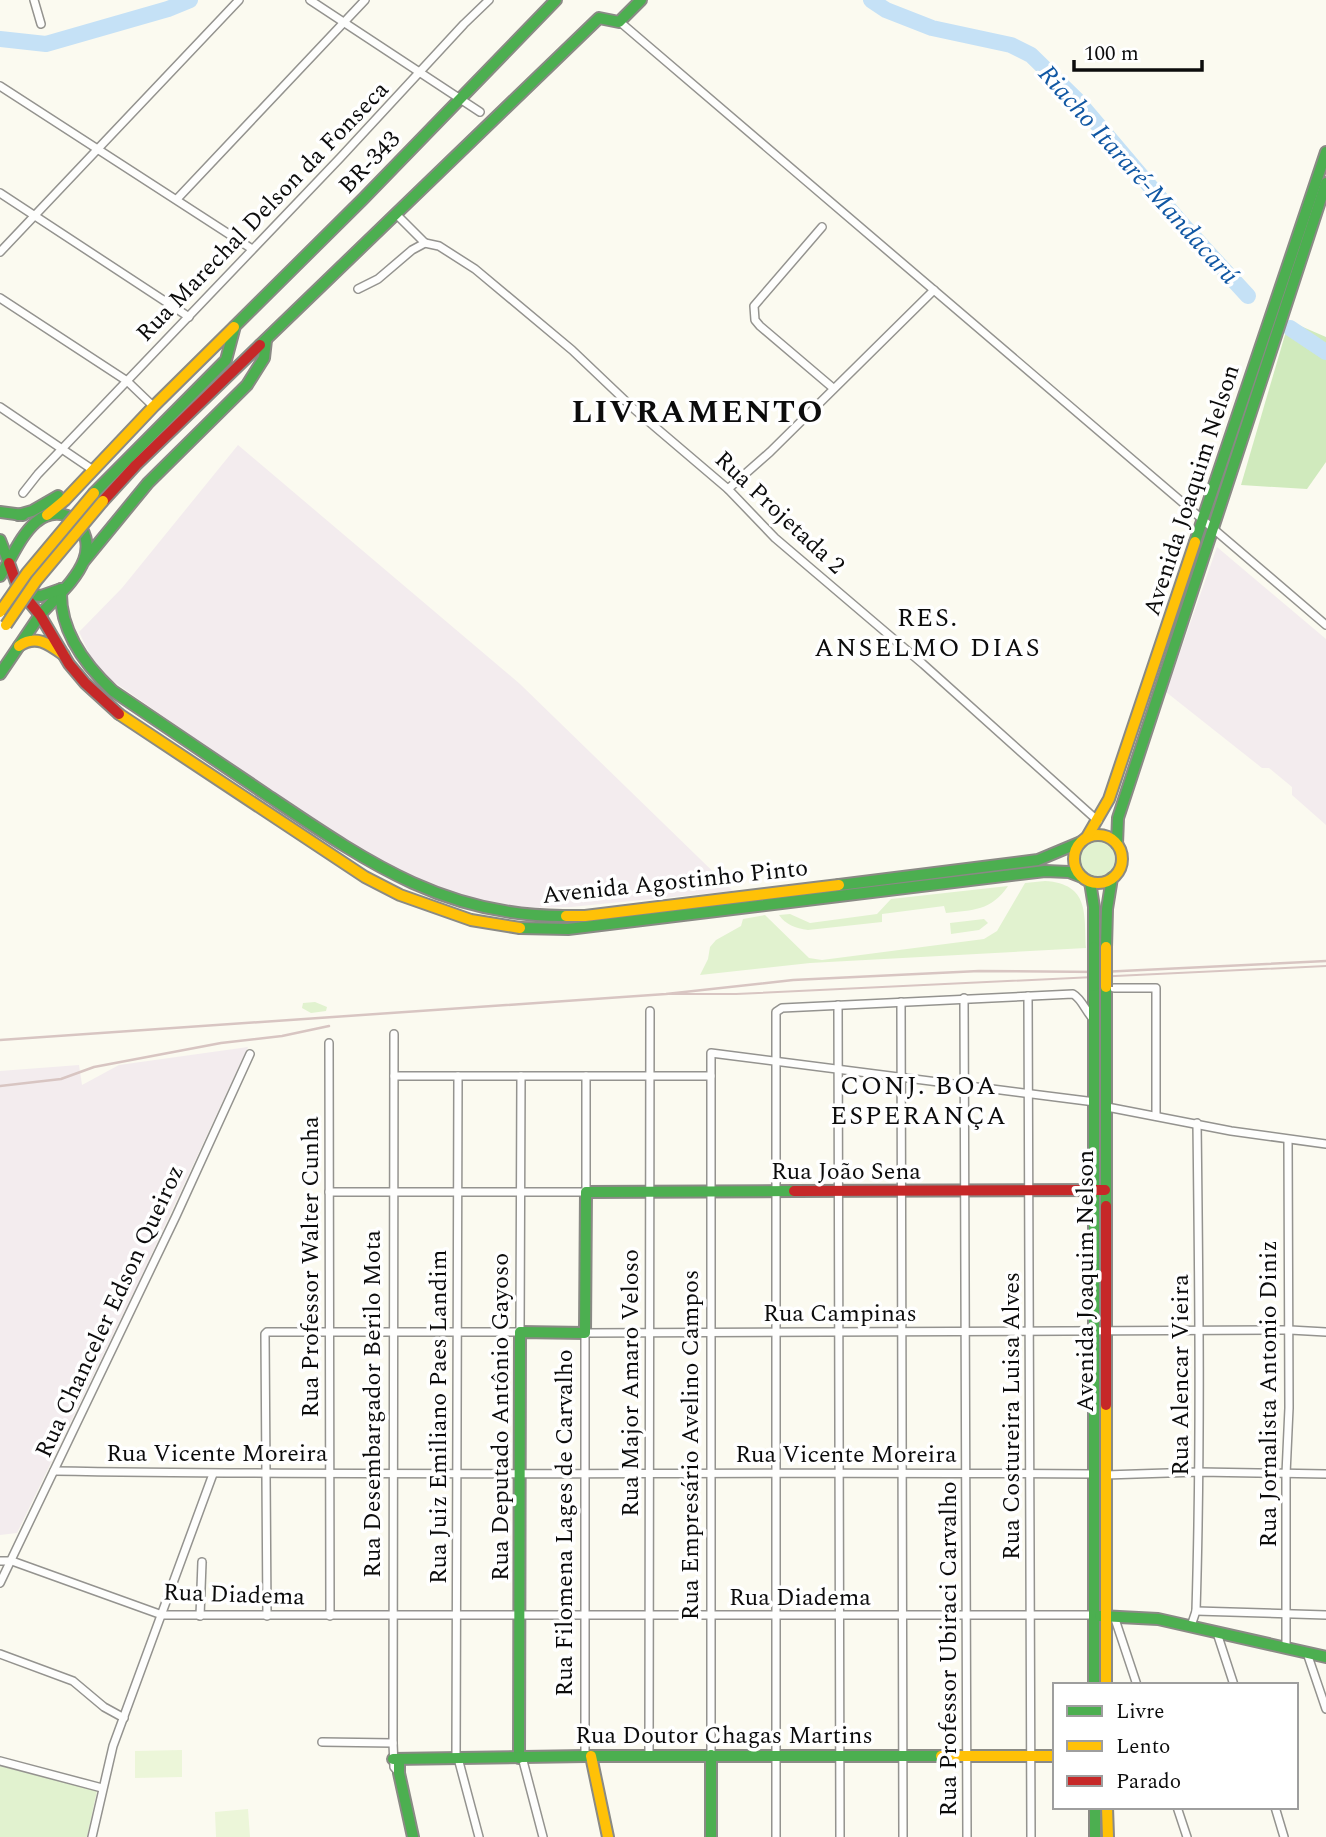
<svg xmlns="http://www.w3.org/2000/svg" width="1326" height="1837" font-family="Spectral,serif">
<rect width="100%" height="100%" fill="#fbfaf0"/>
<g fill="#f3ecee">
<polygon points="238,445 520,684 733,891 571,907 521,908 468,899 436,888 353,849 97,670 79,632 122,588"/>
<polygon points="1217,547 1326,639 1326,825 1292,795 1292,787 1269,768 1262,768 1166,692"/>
<polygon points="248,1047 141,1277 17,1533 0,1535 0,1071 79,1065 82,1085 119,1065"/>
</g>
<g fill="#e1f2cf">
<circle cx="1098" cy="860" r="20"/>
<path d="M1045,881c45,3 39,33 41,67l-276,15 -110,12 8,-16 2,-12 6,-7 25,-14 2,-7 22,-4 44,43 13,2 162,-21 13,-8 28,-48z"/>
<path d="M1008,886c-17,25 -35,24 -62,27l-2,-7 -62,8v8l-74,8c-13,-2 -22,-5 -29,-15l11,-1 20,9 67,-9 14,-15z"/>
<polygon points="984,919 988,923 979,930 951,934 950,923"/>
<polygon points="315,1002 327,1007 326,1011 311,1013 302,1008 303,1003"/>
<polygon points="0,1766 97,1791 87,1837 0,1837"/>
</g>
<polygon fill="#d0eabd" points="1289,321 1326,337 1326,462 1307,489 1241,485"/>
<g fill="#ecf6d9">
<polygon points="182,1750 182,1777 135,1778 135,1751"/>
<polygon points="248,1809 250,1837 216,1837 215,1812"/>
</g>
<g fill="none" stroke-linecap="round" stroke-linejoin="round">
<g stroke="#c5e1f6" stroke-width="16">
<polyline points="871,0 886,10 932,28 1011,45 1031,55 1076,99 1182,224 1248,296"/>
<polyline points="0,39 46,44 168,9 190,0"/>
<polyline points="1290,328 1326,352"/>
</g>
<defs>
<g id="street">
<polyline points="34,0 41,24"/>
<polyline points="310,0 480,112"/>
<polyline points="620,22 1326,625"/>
<polyline points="0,86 252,249"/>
<polyline points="0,193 189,317"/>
<polyline points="177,199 365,0"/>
<polyline points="397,215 425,243"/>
<polyline points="822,227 754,306 755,320 760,326 833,388"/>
<polyline points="0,252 239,0"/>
<polyline points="358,289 378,279 412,250 425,243 439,246 475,269 572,350 634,409 728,489 775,538 923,664 1098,821"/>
<polyline points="0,298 127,381 153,406"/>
<polyline points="0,407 93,470"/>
<polyline points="728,489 770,452 934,290"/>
<polyline points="23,493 38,474 340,158 464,24 489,0"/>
<polyline points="1114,988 1156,988 1156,1116"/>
<polyline points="1028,996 1031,1837"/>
<polyline points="964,998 967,1837"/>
<polyline points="901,1002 903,1837"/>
<polyline points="838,1005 840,1837"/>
<polyline points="394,1034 393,1743 394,1767 399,1773"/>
<polyline points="329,1043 330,1616"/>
<polyline points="394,1076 711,1076"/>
<polyline points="1107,1107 1231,1131 1326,1144"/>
<polyline points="329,1192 586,1192 586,1076"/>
<path d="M54,1471c346,6 693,0 1039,3"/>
<polyline points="1105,1475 1199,1472 1326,1474"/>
<polyline points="0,1561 12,1561 162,1615 1094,1615"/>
<polyline points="0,1583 176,1216 250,1054"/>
<polyline points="1196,1611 1326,1615"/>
<polyline points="200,1616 202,1562"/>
<polyline points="267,1616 265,1334 267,1332 520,1332 521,1076"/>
<polyline points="1114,1616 1137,1685"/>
<path d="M1191,1626l5,-15c5,-163 3,-325 1,-488"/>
<polyline points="1217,1633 1234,1685"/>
<polyline points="1286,1648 1286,1474 1289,1408 1288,1140"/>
<polyline points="1307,1653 1326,1709"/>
<polyline points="0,1654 73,1681 104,1707 124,1718"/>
<polyline points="322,1742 393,1743"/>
<polyline points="649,1755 650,1011"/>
<polyline points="711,1755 711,1053 1095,1102"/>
<polyline points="585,1756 585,1333 1290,1330 1326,1332"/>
<polyline points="522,1757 543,1837"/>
<polyline points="456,1758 458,1076"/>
<polyline points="458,1758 479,1837"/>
<polyline points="0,1761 102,1788"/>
<polyline points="1177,1807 1187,1837"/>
<polyline points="1275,1807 1284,1837"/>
<polyline points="92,1837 113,1746 213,1474"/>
<path d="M776,1837v-825l6,-4 291,-14c9,5 13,18 21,26"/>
</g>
<g id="fast">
<polyline points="260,345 599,18 619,22 641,0"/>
<polyline points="94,493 226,360 235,326 363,199 556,0"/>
<polyline points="0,512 23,515"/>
<polyline points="18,515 32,511 58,496"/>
<polyline points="0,540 9,563"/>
<polyline points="1195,542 1326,152"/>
<polyline points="84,561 148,483 247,385 264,358 266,340"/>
<path d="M0,576c12,-18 20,-40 36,-54 28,-23 60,7 48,38 -8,21 -30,39 -44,55"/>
<path d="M61,589c-2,41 23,75 52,102 51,35 103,69 154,104 97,65 177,122 299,121"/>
<polyline points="24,594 41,596 61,589"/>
<polyline points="0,674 40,615"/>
<polyline points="1117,844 1118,818 1326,183"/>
<polyline points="1090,882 1094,907 1094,947"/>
<polyline points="839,885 1038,860 1081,842"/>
<polyline points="520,928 568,929 1045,871 1069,872 1082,877"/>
<polyline points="1106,947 1107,909 1112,878"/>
<polyline points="1094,986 1094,1685"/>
<polyline points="1106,987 1106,1206"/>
<polyline points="1100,1616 1158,1619 1326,1657"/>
<polyline points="711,1755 711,1837"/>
<polyline points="519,1758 520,1332 585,1333 586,1192 794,1191"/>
<polyline points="393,1759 585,1756 941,1756"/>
<polyline points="399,1759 399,1773 413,1837"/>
<polyline points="1095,1807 1095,1837"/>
</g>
<g id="slow">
<polyline points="47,515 65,500 154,406 234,327"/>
<path d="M19,646c17,-12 30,-2 45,9"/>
<polyline points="119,714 365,877 400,895 471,920 520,928"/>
<circle cx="1098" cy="859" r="24"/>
<polyline points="1087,837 1109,799 1195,542"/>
<polyline points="566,916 585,916 839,885"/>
<polyline points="1106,1405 1106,1685"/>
<polyline points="591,1756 608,1837"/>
<polyline points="941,1756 1055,1756"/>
<polyline points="1107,1807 1108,1837"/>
</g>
<g id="jam">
<polyline points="103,501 136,465 260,345"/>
<polyline points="9,563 18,588 40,615 69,664 85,683 119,714"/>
<polyline points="794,1191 1105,1190"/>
<polyline points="1106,1206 1106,1405"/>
</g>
</defs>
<use href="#street" stroke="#94938f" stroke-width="10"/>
<use href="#fast" stroke="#8a8a85" stroke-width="14"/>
<use href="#slow" stroke="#8a8a85" stroke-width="14"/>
<use href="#jam" stroke="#8a8a85" stroke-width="14"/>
<use href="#street" stroke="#fefefd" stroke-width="7"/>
<use href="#fast" stroke="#4caf50" stroke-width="10"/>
<use href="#slow" stroke="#ffc107" stroke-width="10"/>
<use href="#jam" stroke="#c62828" stroke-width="10"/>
<polyline stroke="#d8c5c2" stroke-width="2" points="666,994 736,994 1326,966"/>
<g stroke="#d8c5c2" stroke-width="2.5">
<polyline points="0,1040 666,994 793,980 979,971 1101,972 1326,961"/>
<polyline points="0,1086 61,1079 94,1067 221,1043 282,1036 329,1026"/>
</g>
<defs>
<polyline id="fast-bridge" points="1094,947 1094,986"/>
<g id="slow-bridge">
<polyline points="0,612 27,573 94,493"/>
<polyline points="6,625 36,581 103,501"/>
<polyline points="1106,947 1106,987"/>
</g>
</defs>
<use href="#fast-bridge" stroke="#8a8a85" stroke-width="14" stroke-linecap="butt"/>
<use href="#slow-bridge" stroke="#8a8a85" stroke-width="14" stroke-linecap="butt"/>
<use href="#fast-bridge" stroke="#4caf50" stroke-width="10"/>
<use href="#slow-bridge" stroke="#ffc107" stroke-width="10"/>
</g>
<g text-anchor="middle" stroke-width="7" stroke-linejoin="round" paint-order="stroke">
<g font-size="24" fill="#0c0c0c" stroke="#fff">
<text transform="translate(369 162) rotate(-46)" y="8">BR-343</text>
<text transform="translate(262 211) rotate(-46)" y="8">Rua Marechal Delson da Fonseca</text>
<text transform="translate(1191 490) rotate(-72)" y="8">Avenida Joaquim Nelson</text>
<text transform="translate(780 512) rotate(43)" y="8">Rua Projetada 2</text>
<text transform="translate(675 881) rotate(-6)" y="8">Avenida Agostinho Pinto</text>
<text x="846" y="1179">Rua João Sena</text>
<text transform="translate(310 1267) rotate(-90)" y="8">Rua Professor Walter Cunha</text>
<text transform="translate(1085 1281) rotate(-90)" y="8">Avenida Joaquim Nelson</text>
<text transform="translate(109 1311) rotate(-65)" y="8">Rua Chanceler Edson Queiroz</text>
<text x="840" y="1321">Rua Campinas</text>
<text transform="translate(1180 1375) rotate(-90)" y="8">Rua Alencar Vieira</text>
<text transform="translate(630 1383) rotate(-90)" y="8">Rua Major Amaro Veloso</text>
<text transform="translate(1268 1394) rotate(-90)" y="8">Rua Jornalista Antonio Diniz</text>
<text transform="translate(372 1404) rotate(-90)" y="8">Rua Desembargador Berilo Mota</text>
<text transform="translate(1011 1416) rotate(-90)" y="8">Rua Costureira Luisa Alves</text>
<text transform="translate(438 1417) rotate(-90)" y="8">Rua Juiz Emiliano Paes Landim</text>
<text transform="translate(500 1417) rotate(-90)" y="8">Rua Deputado Antônio Gayoso</text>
<text transform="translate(690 1445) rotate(-90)" y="8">Rua Empresário Avelino Campos</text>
<text x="217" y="1461">Rua Vicente Moreira</text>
<text x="846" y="1462">Rua Vicente Moreira</text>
<text transform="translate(564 1523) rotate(-90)" y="8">Rua Filomena Lages de Carvalho</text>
<text transform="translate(234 1594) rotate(2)" y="8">Rua Diadema</text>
<text x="800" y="1605">Rua Diadema</text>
<text transform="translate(948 1649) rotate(-90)" y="8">Rua Professor Ubiraci Carvalho</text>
<text x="724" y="1743">Rua Doutor Chagas Martins</text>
</g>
<g font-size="26" font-style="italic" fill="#1057a3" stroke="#fff">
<text transform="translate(1139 174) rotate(48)" y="9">Riacho Itararé-Mandacarú</text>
</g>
<g font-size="26" letter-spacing="2" fill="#0c0c0c" stroke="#fff">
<text x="928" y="626">RES.<tspan x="928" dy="30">ANSELMO DIAS</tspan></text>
<text x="919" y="1094">CONJ. BOA<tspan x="919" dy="30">ESPERANÇA</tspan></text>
</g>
<g font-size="32" font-weight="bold" letter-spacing="2" fill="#0c0c0c" stroke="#fff">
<text x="698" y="422">LIVRAMENTO</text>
</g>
</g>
<rect x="1053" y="1683" width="245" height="126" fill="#ffffff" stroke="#9e9e9e" stroke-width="2"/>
<rect x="1067" y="1706" width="35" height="10" fill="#4caf50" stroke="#9e9e9e" stroke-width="2"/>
<text x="1116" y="1718" font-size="21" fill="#0c0c0c">Livre</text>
<rect x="1067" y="1741" width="35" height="10" fill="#ffc107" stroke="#9e9e9e" stroke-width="2"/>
<text x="1116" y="1753" font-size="21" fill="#0c0c0c">Lento</text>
<rect x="1067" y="1776" width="35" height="10" fill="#c62828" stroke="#9e9e9e" stroke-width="2"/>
<text x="1116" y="1788" font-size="21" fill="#0c0c0c">Parado</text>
<path d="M1074 60v10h128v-10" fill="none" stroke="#0c0c0c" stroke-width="3.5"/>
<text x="1084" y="60" font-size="21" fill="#0c0c0c" stroke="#ffffff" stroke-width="5" paint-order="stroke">100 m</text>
</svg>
